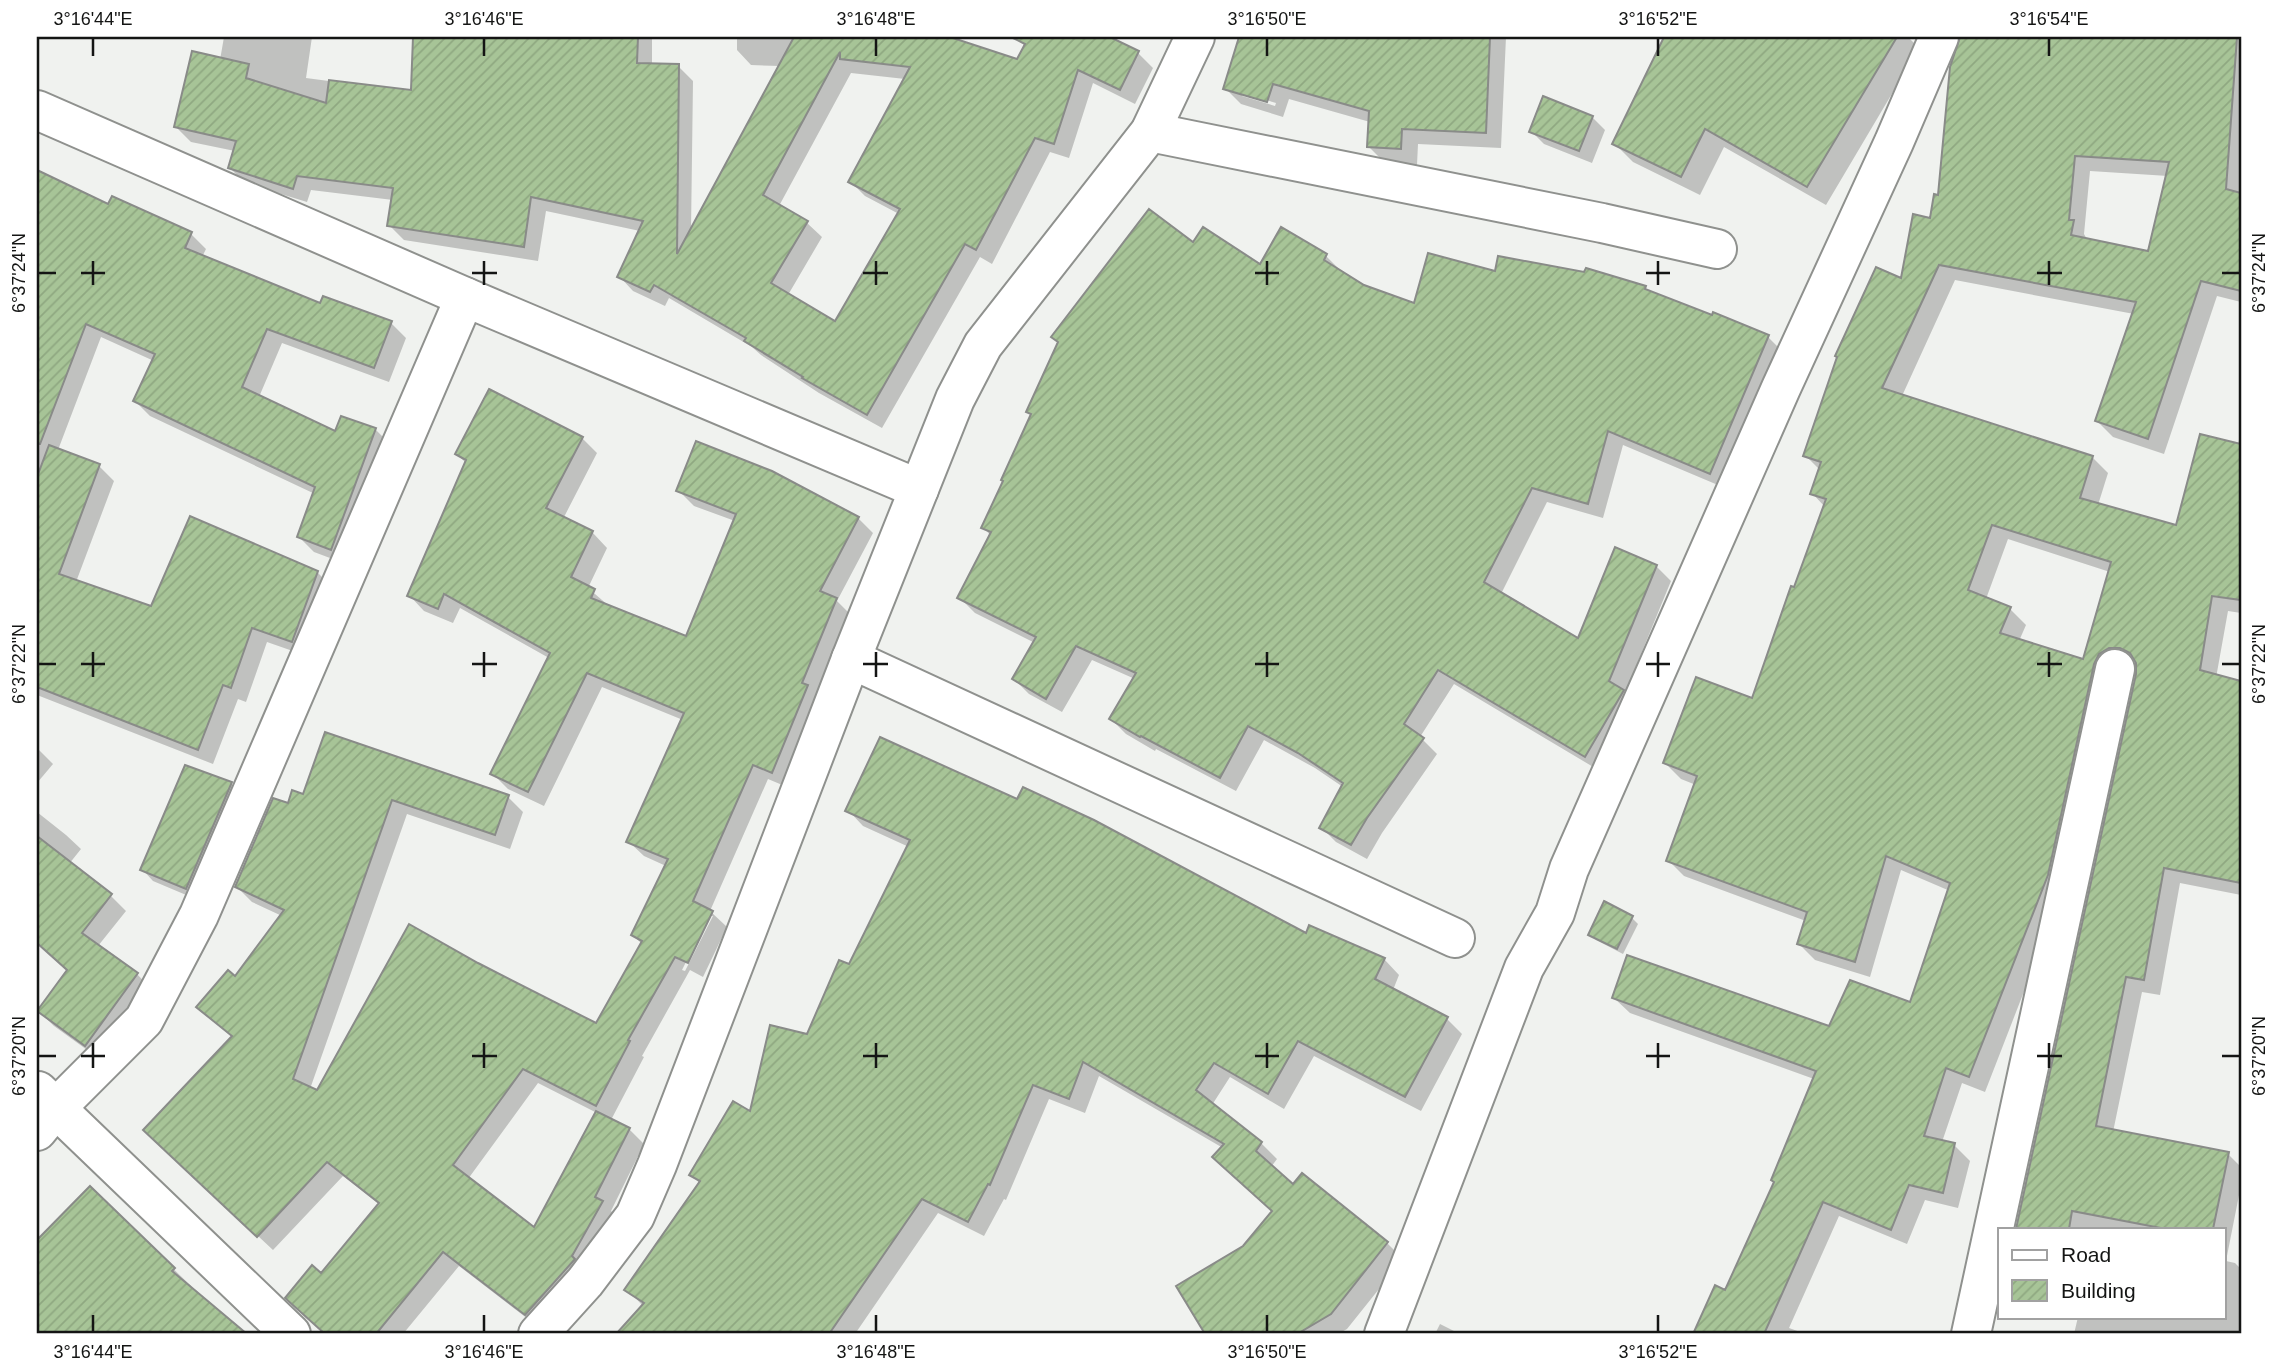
<svg xmlns="http://www.w3.org/2000/svg" width="2278" height="1371" font-family="Arial,sans-serif">
<defs>
<pattern id="building-hatch" width="6" height="6" patternUnits="userSpaceOnUse" patternTransform="scale(1.75)"><rect width="6" height="6" fill="#a7c497"/><path d="M-1 1l2-2M0 6l6-6M5 7l2-2" fill="none" stroke="#8fa881"/></pattern>
</defs>
<rect width="100%" height="100%" fill="#f0f2ef"/>
<g fill="#0003" fill-rule="evenodd">
<path d="M224,37h88l-6,41 106,14 3,-55h237v28l26,1 15,15 -2,150 89,-165 -29,-1 -14,-15v-13h207l74,24 12,-24h76l32,16 15,15 -18,36 -42,-21 -24,75 -19,-6 -58,112 -12,-7 -98,171 -63,-35 -58,-38 -9,-8 -83,-49 -4,8 -32,-15 -14,-15 21,-45 -94,-20 -8,50 -134,-21 -15,-15 4,-25 -82,-10 -4,12 -62,-19 -15,-15 5,-17 -44,-9 -15,-15 44,-67zM851,73l54,6 -55,102 15,15 34,18 -63,110 -48,-29 34,-58 -15,-14 -28,-17z"/>
<path d="M1241,37h265l-5,111 -83,-4 -1,21 -32,-2 -16,-16 1,-25 -81,-23 -6,18 -42,-13 -16,-16zM1242,93l34,10 -1,3 -33,-10z"/>
<polygon points="1666,37 1908,37 1919,48 1826,205 1724,147 1700,195 1633,162 1614,143"/>
<path d="M2000,37h241v265l-24,-6 -53,158 -51,-17 -16,-16 37,-107 -179,-34 -53,116 190,61 16,16 -10,32 80,22 60,-82 3,-15v183l-13,-2 -12,67 -10,97 35,7v113l-61,-12 -20,112 -18,-3 -29,140 115,22 13,13v18l-15,76 9,2 6,6 -2,65h-165l4,-17h146v-88h-206l120,-555 -1,-11 -13,1 -61,227 -78,201 -23,-9 -20,59 12,3 16,16 -12,47 -33,-8 -18,44 -68,-28 -50,112 17,6h-111l21,-46 10,4 49,-110 39,-103 -184,-66 -16,-15 216,30 81,-23 39,-114 -49,-21 -31,107 -55,-17 -16,-16 7,-23 -122,-45 -16,-16 28,-75 -15,-6 -16,-16 88,-63 72,-193 -13,-14 8,-23 -15,-15 98,-174 28,-61zM2090,171l78,5 -18,77 -62,-12 -4,-7zM2008,539l102,33 -25,89 -66,-20 7,-16 -16,-16 -24,-10z"/>
<polygon points="1592,117 1605,130 1592,163 1544,144 1531,131"/>
<polygon points="37,172 109,206 191,234 206,249 202,257 321,305 391,323 406,338 389,382 282,343 259,397 336,434 375,429 390,444 346,564 314,552 299,537 315,494 150,416 135,401 154,361 101,337 58,450 99,466 114,481 76,582 152,608 317,572 332,587 307,656 267,642 246,702 238,699 213,764 37,695"/>
<polygon points="1193,244 1260,266 1326,256 1341,271 1363,287 1415,305 1497,273 1645,288 1651,293 1768,337 1783,352 1725,488 1623,445 1603,518 1547,502 1501,594 1579,640 1656,566 1671,581 1625,693 1638,706 1600,771 1454,684 1420,737 1437,754 1382,833 1367,859 1336,842 1321,827 1343,787 1315,768 1264,740 1236,791 1156,749 1155,751 1126,734 1111,719 1135,679 1092,660 1062,712 1029,694 1014,679 1035,643 975,613 960,598 991,536 983,527 1032,415 1028,412"/>
<path d="M582,438l15,15 -34,66 29,13 15,16 -19,40 21,18 78,32 48,-117 -41,-15 -16,-16 93,-18 87,46 15,15 -36,68 14,14 -64,172 -19,-8 -58,132 17,16 -24,50 -13,-7 -48,86 2,1 -33,63 18,9 15,15 -33,67 6,6 -76,112 -82,-63 -56,68h-79l-37,-36 35,-23 58,-70 -37,-29 -70,74 -113,-105 73,-107 -35,-31 37,-29 47,-62 -30,-14 -15,-15 52,-82 15,-9 204,1 15,15 -13,37 -103,-35 -97,275 7,3 160,-127 119,61 46,-82 -9,-9 33,-69 -22,-10 -16,-15 55,-121 -81,-33 -58,119 -36,-17 -15,-15 56,-116 -89,-50 -7,15 -29,-12 -15,-16 57,-132 -9,-9zM709,916h4l-28,55 -3,-1zM538,1083l59,30 -62,117 -67,-51z"/>
<polygon points="37,748 53,764 37,783"/>
<polygon points="186,767 231,784 243,795 198,900 153,881 142,869"/>
<polygon points="848,810 1307,935 1384,959 1399,975 1393,990 1446,1018 1462,1034 1421,1111 1314,1056 1284,1109 1230,1077 1212,1105 1261,1143 1277,1159 1271,1167 1294,1186 1387,1243 1403,1259 1347,1329 1338,1334 1207,1334 1179,1287 1244,1248 1273,1211 1223,1148 1099,1076 1085,1113 1049,1099 1006,1200 1004,1199 984,1236 938,1213 855,1334 618,1334 643,1306 627,1289 700,1184 692,1175 752,1113 808,1036 850,966 909,847 863,826"/>
<polygon points="37,812 66,835 81,849 69,864 111,896 126,911 98,946 137,974 151,989 101,1060 54,1026 39,1011 68,971 37,943"/>
<polygon points="1605,904 1632,918 1638,924 1623,954 1596,940 1590,934"/>
<polygon points="90,1188 191,1286 189,1288 242,1334 37,1334 37,1242"/>
<polygon points="1440,1324 1460,1334 1435,1334"/>
</g>
<g fill="url(#building-hatch)" stroke="#898b88" stroke-width="2" fill-rule="evenodd">
<path d="M413,37h225l-1,26 42,1 -2,190 117,-217h156l67,22 8,-15 -14,-7h99l29,14 -19,39 -42,-20 -24,74 -19,-6 -59,112 -11,-6 -98,171 -65,-37 1,-1 -59,-36 2,-3 -92,-53 -4,7 -33,-15 26,-56 -112,-24 -7,50 -137,-21 6,-38 -96,-12 -4,13 -65,-21 8,-27 -62,-14 18,-76 57,13 -3,14 80,25 3,-23 82,10zM840,52v7l70,8 -62,115 52,27 -65,112 -64,-38 37,-62 -45,-26z"/>
<polygon points="1239,37 1490,37 1486,133 1402,129 1401,149 1367,147 1369,111 1273,84 1267,102 1223,89"/>
<polygon points="1664,37 1897,37 1807,187 1705,129 1681,177 1612,144"/>
<path d="M1960,37h277l-11,152 15,4v98l-40,-10 -53,158 -53,-18 41,-119 -197,-37 -57,123 211,68 -13,42 96,27 24,-91 41,10v156l-29,-4 -12,74 41,11v202l-77,-15 -20,112 -18,-3 -30,149 133,26 -16,77h-47l-94,-18 -3,18h-53l120,-555v-11l-6,-10 -10,-5h-11l-10,6 -5,10 -46,211 -79,202 -23,-9 -22,68 31,7 -12,50 -34,-8 -18,45 -68,-28 -59,132h-71l22,-49 10,5 49,-108 -3,-2 45,-109 -204,-73 15,-43 202,71 21,-46 60,22 40,-119 -64,-27 -31,106 -58,-18 10,-32 -141,-51 31,-85 -34,-13 33,-86 56,21 39,-112 3,1 32,-88 -16,-5 11,-32 -18,-6 34,-99 -2,-1 41,-89 25,11 12,-64 17,4 4,-24 4,1 12,-128zM2075,156l94,6 -21,89 -77,-16 3,-15h-5zM1992,525l119,37 -28,97 -83,-26 11,-26 -43,-17z"/>
<polygon points="1543,96 1593,116 1579,151 1529,132"/>
<polygon points="37,170 108,204 112,196 192,232 185,248 320,303 323,296 392,321 374,368 267,329 242,387 335,431 341,416 376,428 331,550 297,537 315,487 133,401 155,354 86,324 40,444 37,444"/>
<polygon points="1149,209 1193,242 1203,227 1260,264 1281,227 1327,254 1324,260 1364,285 1414,303 1428,253 1495,271 1498,256 1584,272 1586,268 1646,286 1645,289 1712,315 1713,312 1769,335 1710,474 1608,431 1588,504 1532,488 1484,582 1578,638 1615,547 1657,565 1609,681 1624,690 1585,757 1438,670 1404,724 1424,738 1367,818 1351,845 1319,828 1343,783 1298,753 1248,726 1220,778 1141,736 1140,737 1109,719 1136,673 1076,646 1046,699 1012,679 1036,637 957,598 991,532 981,528 1003,481 1001,480 1031,414 1026,412 1058,342 1051,337"/>
<polygon points="489,389 583,437 546,508 593,531 571,577 595,589 591,598 686,636 736,514 676,491 696,441 772,471 859,517 820,591 837,598 802,683 808,685 772,773 753,765 693,901 713,911 688,963 675,957 628,1040 630,1041 596,1106 523,1069 453,1165 534,1227 596,1111 630,1128 595,1197 603,1201 572,1256 575,1259 525,1315 443,1252 376,1334 325,1334 285,1298 312,1265 321,1273 379,1203 327,1162 257,1237 143,1130 232,1036 196,1007 228,970 235,976 284,910 235,887 273,798 288,803 292,790 303,794 325,732 509,795 495,835 392,800 293,1079 317,1090 409,924 478,963 596,1023 642,941 631,935 668,859 626,842 684,713 587,673 528,792 490,774 550,653 444,594 438,609 407,596 466,460 455,454"/>
<polygon points="49,445 100,464 59,574 151,606 190,516 318,571 292,642 252,628 231,688 223,685 198,750 37,687 37,477"/>
<polygon points="880,737 1017,799 1023,787 1094,820 1306,933 1309,925 1385,958 1375,979 1448,1017 1405,1097 1298,1041 1268,1094 1214,1063 1196,1090 1262,1142 1256,1151 1293,1184 1302,1173 1388,1242 1331,1314 1297,1334 1205,1334 1176,1286 1243,1246 1272,1211 1212,1157 1224,1144 1083,1062 1069,1099 1033,1085 990,1185 988,1184 968,1222 922,1199 829,1334 616,1334 644,1303 624,1290 700,1181 689,1175 733,1101 750,1111 770,1025 807,1034 839,960 849,964 910,840 845,811"/>
<polygon points="185,765 232,782 186,889 140,870"/>
<polygon points="37,836 112,894 82,933 138,973 85,1046 37,1011 67,970 37,943"/>
<polygon points="1604,901 1633,916 1617,949 1588,935"/>
<polygon points="90,1186 175,1268 172,1271 247,1334 37,1334 37,1240"/>
</g>
<g fill="none" stroke-linecap="round" stroke-linejoin="round">
<defs>
<g id="street">
<polyline points="37,110 465,297 919,489"/>
<polyline points="1150,132 1602,223 1717,249"/>
<polyline points="851,659 1455,938"/>
<polyline points="38,1091 291,1334"/>
<polyline points="37,1131 56,1108 144,1020 199,915 465,297"/>
<polyline points="538,1334 585,1282 635,1216 657,1165 851,659 955,399 983,345 1150,132 1195,37"/>
<polyline points="1384,1334 1524,968 1555,913 1569,869 1781,388 1894,142 1939,37"/>
<polyline points="1971,1334 2115,669"/>
</g>
</defs>
<use href="#street" stroke="#8f918e" stroke-width="42"/>
<use href="#street" stroke="#fff" stroke-width="38"/>
</g>
<path fill="none" stroke="#141514" stroke-width="2.5" d="M93,38v18M484,38v18M876,38v18M1267,38v18M1658,38v18M2049,38v18M93,261v24M484,261v24M876,261v24M1267,261v24M1658,261v24M2049,261v24M38,273h18M81,273h24M472,273h25M863,273h25M1255,273h24M1646,273h24M2037,273h25M2222,273h18M93,652v25M484,652v25M876,652v25M1267,652v25M1658,652v25M2049,652v25M38,664h18M81,664h24M472,664h25M863,664h25M1255,664h24M1646,664h24M2037,664h25M2222,664h18M93,1043v25M484,1043v25M876,1043v25M1267,1043v25M1658,1043v25M2049,1043v25M38,1056h18M81,1056h24M472,1056h25M863,1056h25M1255,1056h24M1646,1056h24M2037,1056h25M2222,1056h18M93,1315v17M484,1315v17M876,1315v17M1267,1315v17M1658,1315v17"/>
<rect width="2278" height="1371" fill="none" stroke="#ffffff" stroke-width="77"/>
<rect x="1998" y="1228" width="228" height="91" fill="#ffffff" stroke="#a1a1a1" stroke-width="2"/>
<rect x="2012" y="1250" width="35" height="10" fill="#ffffff" stroke="#a1a1a1" stroke-width="2"/>
<text x="2061" y="1262" font-size="21" fill="#141514">Road</text>
<rect x="2012" y="1280" width="35" height="21" fill="url(#building-hatch)" stroke="#a1a1a1" stroke-width="2"/>
<text x="2061" y="1298" font-size="21" fill="#141514">Building</text>
<rect x="38" y="38" width="2202" height="1294" fill="none" stroke="#141514" stroke-width="2.5"/>
<g font-size="18" text-anchor="middle" fill="#141514">
<text x="93" y="25">3°16'44"E</text>
<text x="484" y="25">3°16'46"E</text>
<text x="876" y="25">3°16'48"E</text>
<text x="1267" y="25">3°16'50"E</text>
<text x="1658" y="25">3°16'52"E</text>
<text x="2049" y="25">3°16'54"E</text>
<text transform="translate(19 273) rotate(-90)" y="6">6°37'24"N</text>
<text transform="translate(2259 273) rotate(-90)" y="6">6°37'24"N</text>
<text transform="translate(19 664) rotate(-90)" y="6">6°37'22"N</text>
<text transform="translate(2259 664) rotate(-90)" y="6">6°37'22"N</text>
<text transform="translate(19 1056) rotate(-90)" y="6">6°37'20"N</text>
<text transform="translate(2259 1056) rotate(-90)" y="6">6°37'20"N</text>
<text x="93" y="1358">3°16'44"E</text>
<text x="484" y="1358">3°16'46"E</text>
<text x="876" y="1358">3°16'48"E</text>
<text x="1267" y="1358">3°16'50"E</text>
<text x="1658" y="1358">3°16'52"E</text>
</g>
</svg>
